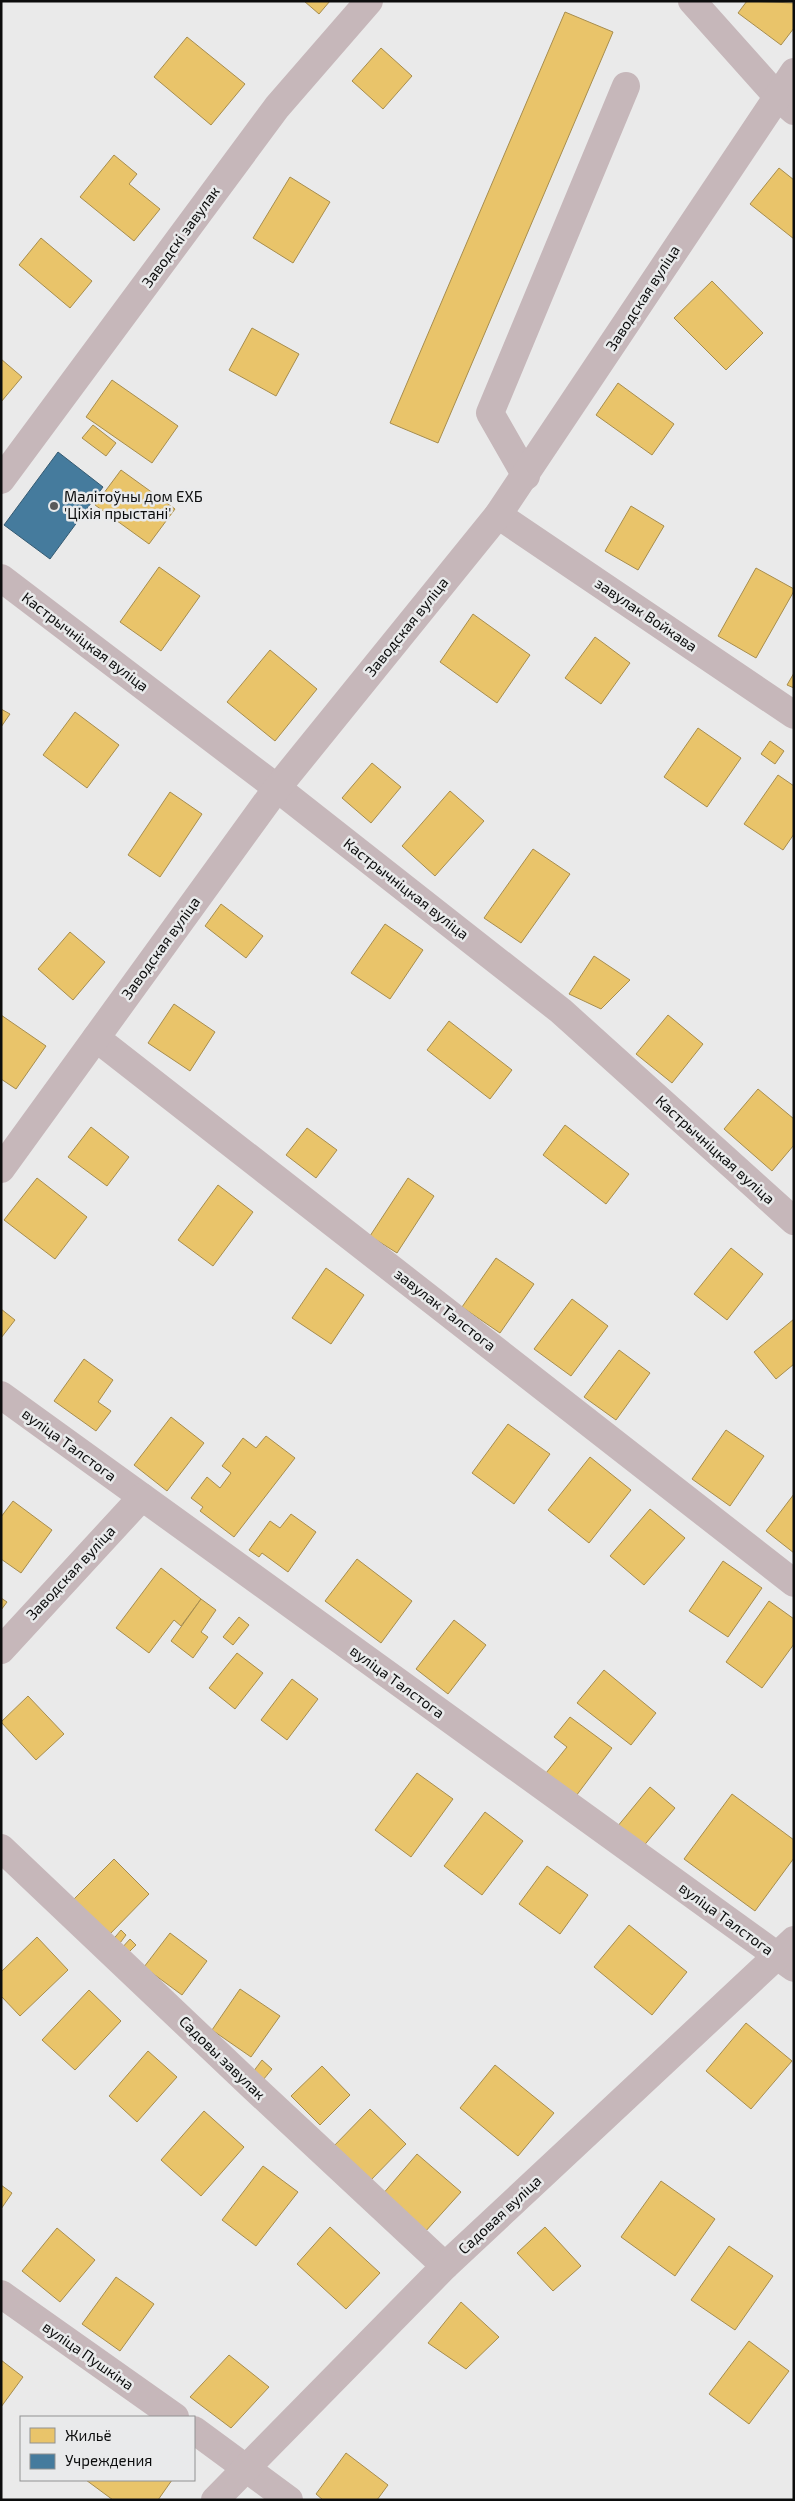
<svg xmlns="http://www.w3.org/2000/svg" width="795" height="2501" font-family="'Exo 2',sans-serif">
<rect width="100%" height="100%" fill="#eaeaea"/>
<g fill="#e9c46a" stroke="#a78d4e">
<polygon points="304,1 330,1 319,14"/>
<polygon points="747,1 794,3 794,28 781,45 738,13"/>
<polygon points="565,12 613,32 438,443 390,423"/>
<polygon points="187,37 245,84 211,125 154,77"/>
<polygon points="381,48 412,76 383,109 352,81"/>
<polygon points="114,155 137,174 129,184 160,209 134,241 80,197"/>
<polygon points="779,168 794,180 794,239 750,204"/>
<polygon points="290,177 330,202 293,263 253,238"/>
<polygon points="41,238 92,281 70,308 19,265"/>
<polygon points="712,281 763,333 726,370 674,318"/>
<polygon points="252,328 299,354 276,396 229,370"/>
<polygon points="1,359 22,377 1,402"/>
<polygon points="112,380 178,426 152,463 86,417"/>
<polygon points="618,383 674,424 652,455 596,415"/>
<polygon points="93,425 116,443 106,456 82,438"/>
<polygon points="121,470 175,509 149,544 95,505"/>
<polygon points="631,506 664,526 638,570 605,551"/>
<polygon points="159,567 200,596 161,651 120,622"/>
<polygon points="756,568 794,589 794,591 756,658 718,636"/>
<polygon points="473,614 530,655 497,703 440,662"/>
<polygon points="595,637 630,663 601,704 565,678"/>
<polygon points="270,650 317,689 275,741 227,702"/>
<polygon points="794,673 794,688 787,685"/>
<polygon points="1,709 10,714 1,727"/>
<polygon points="75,712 119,745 87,788 43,755"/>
<polygon points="698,728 741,758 707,807 664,777"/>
<polygon points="770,741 784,751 775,764 761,754"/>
<polygon points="372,763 401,787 371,823 342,798"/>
<polygon points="778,775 794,786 794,834 783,850 744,824"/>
<polygon points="450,791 484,821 435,876 402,846"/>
<polygon points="170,792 202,814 160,877 128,855"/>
<polygon points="533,849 570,874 521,943 484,918"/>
<polygon points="221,904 263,936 246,958 205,926"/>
<polygon points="385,924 423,950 390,999 351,973"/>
<polygon points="70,932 105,962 73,1000 38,969"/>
<polygon points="594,956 630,980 601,1009 569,994"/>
<polygon points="174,1004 215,1032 190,1071 148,1043"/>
<polygon points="1,1015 46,1046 16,1089 1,1079"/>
<polygon points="668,1015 703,1044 672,1083 636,1054"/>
<polygon points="449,1021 512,1070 490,1099 427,1050"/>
<polygon points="758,1089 794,1119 794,1145 772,1171 724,1129"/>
<polygon points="565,1125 629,1174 606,1204 543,1155"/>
<polygon points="91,1127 129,1157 107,1186 68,1157"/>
<polygon points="307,1128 337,1150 316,1178 286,1155"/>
<polygon points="37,1178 87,1217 55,1259 4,1220"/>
<polygon points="408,1178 434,1196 397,1253 370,1236"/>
<polygon points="218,1185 253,1212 213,1266 178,1240"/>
<polygon points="731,1248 763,1274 727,1320 694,1294"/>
<polygon points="496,1258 534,1284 500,1333 462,1307"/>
<polygon points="326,1268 364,1295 331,1344 292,1318"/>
<polygon points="572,1299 608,1326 571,1376 534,1349"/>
<polygon points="1,1309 15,1320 1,1338"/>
<polygon points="794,1319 794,1364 776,1379 754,1352"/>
<polygon points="619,1350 650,1373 616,1420 584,1397"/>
<polygon points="84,1359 113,1380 98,1402 111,1411 96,1431 54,1401"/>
<polygon points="171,1417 204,1443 167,1491 134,1465"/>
<polygon points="508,1424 550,1454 514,1504 472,1473"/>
<polygon points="726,1430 764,1456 730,1506 692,1479"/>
<polygon points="266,1436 295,1458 234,1537 200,1511 203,1507 191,1498 207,1477 220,1488 231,1473 222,1466 243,1438 256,1448"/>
<polygon points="590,1457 631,1490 589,1543 548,1510"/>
<polygon points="794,1494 794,1553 766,1531"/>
<polygon points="13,1501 52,1530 21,1573 1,1559 1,1517"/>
<polygon points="650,1509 685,1538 644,1585 610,1556"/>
<polygon points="291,1514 316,1532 288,1572 262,1553 259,1557 249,1550 270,1521 280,1528"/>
<polygon points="357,1559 412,1601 381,1643 325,1601"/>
<polygon points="723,1561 762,1588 728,1637 689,1611"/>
<polygon points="161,1568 201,1599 181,1626 174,1620 149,1653 116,1628"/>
<polygon points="1,1598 7,1602 1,1610"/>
<polygon points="201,1599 216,1610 201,1632 208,1637 193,1658 171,1641"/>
<polygon points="769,1601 794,1619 794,1644 762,1688 726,1662"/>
<polygon points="239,1617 249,1625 233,1645 223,1637"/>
<polygon points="454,1620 486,1645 448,1694 416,1669"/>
<polygon points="237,1653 263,1673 235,1709 209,1688"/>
<polygon points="604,1670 656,1713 631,1745 577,1703"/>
<polygon points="292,1679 318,1699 287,1740 261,1720"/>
<polygon points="28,1696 64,1734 36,1760 1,1722"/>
<polygon points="570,1717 612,1748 576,1796 546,1773 567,1747 554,1737"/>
<polygon points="417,1773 453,1799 411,1857 375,1830"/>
<polygon points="650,1787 675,1808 642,1848 617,1827"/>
<polygon points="732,1794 794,1840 794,1858 755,1911 684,1859"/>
<polygon points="485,1812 523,1841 482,1895 444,1866"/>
<polygon points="114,1859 149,1894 109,1935 73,1900"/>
<polygon points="547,1866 588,1895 560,1934 519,1904"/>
<polygon points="629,1925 687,1972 652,2015 594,1967"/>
<polygon points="121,1930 126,1935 117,1947 111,1942"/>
<polygon points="170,1933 207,1961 182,1995 144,1967"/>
<polygon points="37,1937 68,1970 20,2016 1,1996 1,1972"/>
<polygon points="130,1939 136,1945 126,1955 120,1950"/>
<polygon points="240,1989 280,2016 251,2057 212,2030"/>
<polygon points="89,1990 121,2021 75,2070 42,2040"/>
<polygon points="746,2023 792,2061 751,2109 706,2071"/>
<polygon points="148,2051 177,2077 137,2122 109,2096"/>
<polygon points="262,2060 272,2069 263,2080 253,2072"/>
<polygon points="495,2065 554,2113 518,2156 460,2108"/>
<polygon points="322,2066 350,2095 320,2125 291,2096"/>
<polygon points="370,2109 406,2144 367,2184 331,2149"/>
<polygon points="204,2111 244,2147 201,2196 161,2160"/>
<polygon points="417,2154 461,2192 424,2233 382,2195"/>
<polygon points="263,2166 298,2192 256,2246 222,2220"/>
<polygon points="661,2181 715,2219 675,2276 621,2237"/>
<polygon points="1,2185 12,2193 1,2209"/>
<polygon points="330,2227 380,2273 346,2309 297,2264"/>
<polygon points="545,2227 581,2266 553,2291 517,2253"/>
<polygon points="57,2228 95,2260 60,2302 22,2271"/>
<polygon points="729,2246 773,2276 735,2330 691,2300"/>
<polygon points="116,2277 154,2304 120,2351 82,2324"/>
<polygon points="461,2302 499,2337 466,2369 428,2343"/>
<polygon points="749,2341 789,2371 749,2424 709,2394"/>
<polygon points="229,2355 269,2387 231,2428 190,2397"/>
<polygon points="1,2360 23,2377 1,2407"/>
<polygon points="346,2453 388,2485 377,2500 323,2500 316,2494"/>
<polygon points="86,2480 172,2480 158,2500 113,2500"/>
</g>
<polygon fill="#457b9d" stroke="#345a72" points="58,452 103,487 50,559 4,525"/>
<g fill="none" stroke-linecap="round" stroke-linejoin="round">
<g stroke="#c6b7ba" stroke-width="28">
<polyline points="692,1 777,96 794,111"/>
<polyline points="526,476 490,413 626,86"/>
<polyline points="1,480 277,107 369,1"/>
<polyline points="498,515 794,715"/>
<polyline points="1,578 277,788 561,1011 794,1221"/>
<polyline points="96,1038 794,1583"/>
<polyline points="1,1169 277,788 498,515 794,72"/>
<polyline points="1,1395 794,1968"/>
<polyline points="1,1650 142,1497"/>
<polyline points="1,1848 253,2087 445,2266"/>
<polyline points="1,2294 175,2417"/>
<polyline points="194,2430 289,2500"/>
<polyline points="215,2500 445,2266 794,1940"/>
</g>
</g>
<circle fill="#5a5a5a" stroke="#e9eaeb" stroke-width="2" cx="54" cy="506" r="5"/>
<g text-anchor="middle" stroke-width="5" stroke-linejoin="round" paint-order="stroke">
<g font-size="15" fill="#0c0d0d" stroke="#e9eaeb">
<text transform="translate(181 237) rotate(-54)" y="5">Заводскі завулак</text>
<text transform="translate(643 298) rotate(-57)" y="5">Заводская вуліца</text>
<text transform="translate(646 615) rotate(34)" y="5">завулак Войкава</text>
<text transform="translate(407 627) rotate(-51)" y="5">Заводская вуліца</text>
<text transform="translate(85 642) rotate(37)" y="5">Кастрычніцкая вуліца</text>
<text transform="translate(406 889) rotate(38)" y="5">Кастрычніцкая вуліца</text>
<text transform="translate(161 948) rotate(-54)" y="5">Заводская вуліца</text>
<text transform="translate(715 1150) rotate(42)" y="5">Кастрычніцкая вуліца</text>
<text transform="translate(445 1310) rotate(38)" y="5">завулак Талстога</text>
<text transform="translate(69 1445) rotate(36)" y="5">вуліца Талстога</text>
<text transform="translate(71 1573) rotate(-47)" y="5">Заводская вуліца</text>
<text transform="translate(397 1682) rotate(36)" y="5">вуліца Талстога</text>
<text transform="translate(726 1919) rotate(36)" y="5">вуліца Талстога</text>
<text transform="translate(222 2058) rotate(44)" y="5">Садовы завулак</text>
<text transform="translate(500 2215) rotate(-43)" y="5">Садовая вуліца</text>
<text transform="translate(88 2356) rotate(35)" y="5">вуліца Пушкіна</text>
</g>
<g font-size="15" fill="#0c0d0d" stroke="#e9eaeb" text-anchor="start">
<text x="64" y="502">Малітоўны дом ЕХБ<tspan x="64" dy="17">'Ціхія прыстані'</tspan></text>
</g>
</g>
<rect width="795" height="2501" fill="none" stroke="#0c0d0d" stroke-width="5"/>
<rect x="20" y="2416" width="175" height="65" fill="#e9eaeb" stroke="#919292"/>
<rect x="30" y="2428" width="25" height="15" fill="#e9c46a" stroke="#919292"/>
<text x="65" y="2441" font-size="15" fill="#0c0d0d">Жильё</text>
<rect x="30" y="2454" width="25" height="15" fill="#457b9d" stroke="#919292"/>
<text x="65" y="2466" font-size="15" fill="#0c0d0d">Учреждения</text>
</svg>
